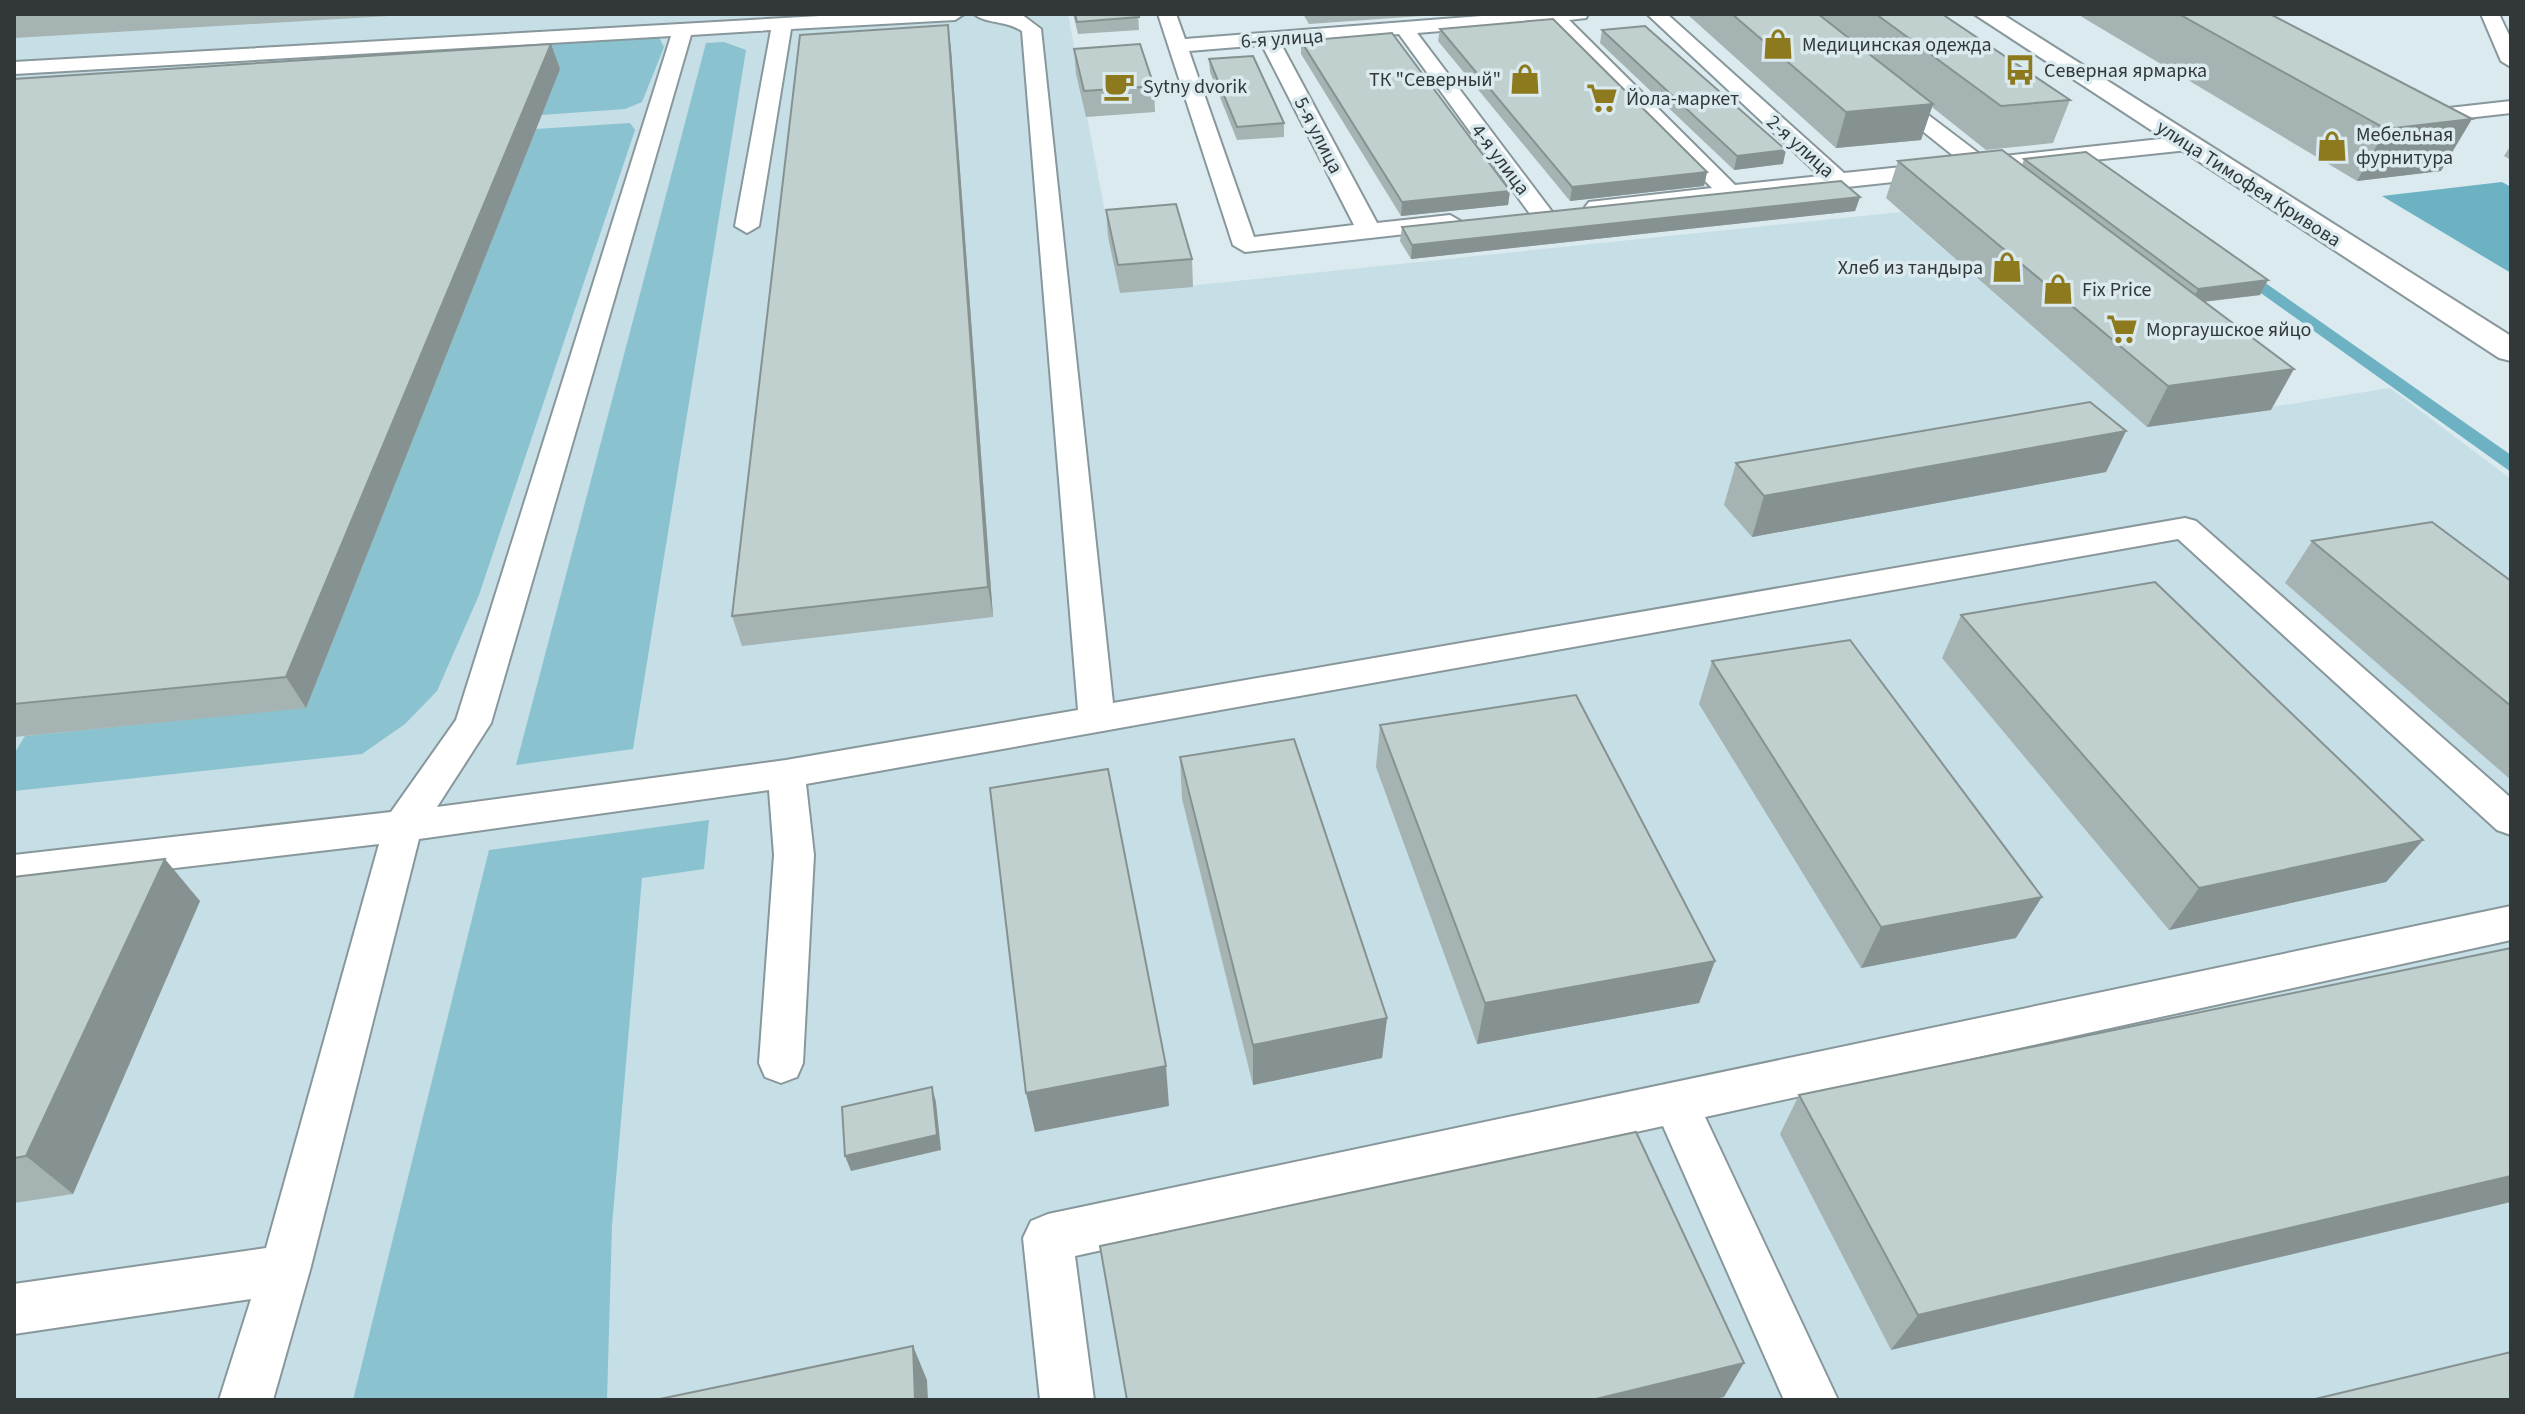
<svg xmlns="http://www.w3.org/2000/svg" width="2525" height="1414" font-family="'Source Sans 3',sans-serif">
<rect width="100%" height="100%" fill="#daeaef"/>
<polygon fill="#c6dee5" points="14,14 1068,14 1120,293 1901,212 2147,427 2390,388 2511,479 2511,1400 14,1400"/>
<g fill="#8ac2cf">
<polygon points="639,35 660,39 664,47 642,102 625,109 541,115 559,69 443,54 463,47"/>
<polygon points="724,42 746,50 633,749 516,765 706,43"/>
<polygon points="630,123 635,130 479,595 437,691 405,724 362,754 14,791 14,754 25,736 306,707 536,129"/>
<polygon points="709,820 704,869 642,878 612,1225 607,1400 353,1400 489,850"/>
</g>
<g fill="#6db2c3">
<polygon points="2502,182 2511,187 2511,273 2382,196"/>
<polygon points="2134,191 2511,455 2511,472 2121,193"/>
</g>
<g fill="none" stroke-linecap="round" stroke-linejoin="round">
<defs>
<g id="lane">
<path d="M855,14h109l-9,6 -164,9 -32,197 -12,7 -12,-7 36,-196 -80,5 -200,688 -54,84 349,-47 292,-50 -56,-679c-17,-11 -36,-7 -48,-17h47l20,15 72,674 1072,-185 11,3 315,277v37l-14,-5 -319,-291 -1372,245 8,71 -11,208 -6,14 -16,6 -16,-6 -6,-14 15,-208 -5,-65 -350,49 -109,431 -37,130h-54l32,-101 -237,35v-50l252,-36 113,-404 -365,43v-32l377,-43 65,-92 215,-684 -657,38v-12z"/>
<path d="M1158,14h18l9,25 322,-25h81l-2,4 -17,2 166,165 85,-9 -173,-162h20l177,159 116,-12 -80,-64 -3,-4 3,-4h14l91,69 203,-22 11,7 -11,7 -189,20 -2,7 -8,2 -13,-6 -379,41 -8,-2 -4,-5 4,-5 123,-14 -163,-166 -132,11 136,180 -12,7 -8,-2 -134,-184 -118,10 96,179 73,-8 12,7 -12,7 -205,23 -12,-7zM1262,45l92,180 -100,12 -65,-186z"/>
<polygon points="2481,14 2499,14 2511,39 2511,67 2501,61"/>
<polygon points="2511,101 2511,113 2413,124 2402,118 2413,112"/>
<polygon points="2511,906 2511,940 1705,1117 1838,1400 1784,1400 1663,1126 1075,1256 1094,1400 1040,1400 1023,1238 1031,1221 1048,1214"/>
</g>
<polygon id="secondary" points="1974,14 2002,14 2511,336 2511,361 2499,358"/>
</defs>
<use href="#lane" stroke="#88979b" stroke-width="4"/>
<use href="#secondary" stroke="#88979b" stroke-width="4"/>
<use href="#lane" fill="#fff" fill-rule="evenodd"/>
<use href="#secondary" fill="#fff" fill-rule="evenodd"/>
</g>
<g fill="#a5b3b2">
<polygon points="14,14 422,14 14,38"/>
<polygon points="1073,14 1138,14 1139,30 1078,34"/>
<polygon points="1303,14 1450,14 1309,24"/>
<polygon points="1687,14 1942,14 2070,100 2053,143 1986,150 1932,107 1921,140 1836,148"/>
<polygon points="2077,14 2270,14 2441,171 2357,181"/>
<polygon points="948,25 951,49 993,617 742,646 732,616"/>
<polygon points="1440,29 1707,172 1704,186 1570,201 1438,41"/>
<polygon points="1602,30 1783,164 1734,170 1600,43"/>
<polygon points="1301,41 1510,191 1508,205 1401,216 1301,54"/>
<polygon points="551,44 560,69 306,708 14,737 14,79"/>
<polygon points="1074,49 1154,86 1155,112 1086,117 1076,74"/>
<polygon points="1209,59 1284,123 1284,137 1237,140 1210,72"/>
<polygon points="2511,145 2511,160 2504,156"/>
<polygon points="2024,159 2268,280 2260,295 2204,302 2271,410 2147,427 1886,198 1898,161 2022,165"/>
<polygon points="1860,197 1855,211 1411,259 1400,241 1402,227"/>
<polygon points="1106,210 1192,259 1193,287 1120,293 1108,237"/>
<polygon points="2126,431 2106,472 1752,537 1724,505 1736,463"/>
<polygon points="2312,541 2511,581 2511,780 2285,583"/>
<polygon points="1961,615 2423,840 2386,882 2169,930 1942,658"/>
<polygon points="1712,661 2016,938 1861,968 1699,704"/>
<polygon points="1380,725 1715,961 1699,1003 1477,1044 1376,767"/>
<polygon points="1180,757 1387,1018 1382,1058 1253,1085 1182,799"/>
<polygon points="14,877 200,901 73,1194 14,1203"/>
<polygon points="2511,948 1891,1350 1780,1134 1799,1095"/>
</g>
<g fill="#869291">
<polygon points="948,25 951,49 993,617 988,587"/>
<polygon points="551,44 560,69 306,708 286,677"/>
<polygon points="1933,104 1921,140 1836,148 1846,112"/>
<polygon points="2472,119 2441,171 2357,181 2386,129"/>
<polygon points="1786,150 1783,164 1734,170 1737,156"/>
<polygon points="1707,172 1704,186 1570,201 1572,187"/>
<polygon points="1510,191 1508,205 1401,216 1402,202"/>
<polygon points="1860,197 1855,211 1411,259 1412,245"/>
<polygon points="2268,280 2260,295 2191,303 2198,289"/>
<polygon points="2294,369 2271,410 2147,427 2168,386"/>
<polygon points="2126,431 2106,472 1752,537 1764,496"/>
<polygon points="2423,840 2386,882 2169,930 2199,888"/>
<polygon points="165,859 200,901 73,1194 26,1156"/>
<polygon points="2042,897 2016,938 1861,968 1881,927"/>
<polygon points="1715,961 1699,1003 1477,1044 1485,1003"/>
<polygon points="1387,1018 1382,1058 1253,1085 1253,1045"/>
<polygon points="1166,1066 1169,1106 1035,1132 1026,1093"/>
<polygon points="932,1087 936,1102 941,1150 851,1171 845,1156"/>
<polygon points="2511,1176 2511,1202 1891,1350 1918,1315"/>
<polygon points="913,1346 927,1380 928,1400 915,1400"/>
<polygon points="1744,1363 1724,1397 1711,1400 1592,1400"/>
</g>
<g fill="#c0d0cf" stroke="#869291" stroke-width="2">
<polygon points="1075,14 1138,14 1139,17 1077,22"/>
<polygon points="1732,14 1818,14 1933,104 1846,112"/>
<polygon points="1876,14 1942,14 2070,100 2001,106"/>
<polygon points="2179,14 2270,14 2472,119 2386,129"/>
<polygon points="1553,19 1707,172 1572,187 1440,29"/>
<polygon points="948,25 988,587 732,616 800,35"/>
<polygon points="1645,26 1786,150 1737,156 1602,30"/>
<polygon points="1392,33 1510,191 1402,202 1301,41"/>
<polygon points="551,44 286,677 14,704 14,79"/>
<polygon points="1140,44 1154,86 1084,91 1074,49"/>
<polygon points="1253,56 1284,123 1237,127 1209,59"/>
<polygon points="2002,150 2294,369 2168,386 1898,161"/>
<polygon points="2086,152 2268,280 2198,289 2024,159"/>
<polygon points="1841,181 1860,197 1412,245 1402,227"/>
<polygon points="1176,204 1192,259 1118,265 1106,210"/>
<polygon points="2090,402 2126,431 1764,496 1736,463"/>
<polygon points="2432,522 2511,581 2511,706 2312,541"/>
<polygon points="2155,582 2423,840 2199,888 1961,615"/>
<polygon points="1850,640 2042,897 1881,927 1712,661"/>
<polygon points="1576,695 1715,961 1485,1003 1380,725"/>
<polygon points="1294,739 1387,1018 1253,1045 1180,757"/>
<polygon points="1108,769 1166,1066 1026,1093 990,788"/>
<polygon points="165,859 26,1156 14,1158 14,877"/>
<polygon points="2511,948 2511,1176 1918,1315 1799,1095"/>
<polygon points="932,1087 937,1135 845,1156 842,1107"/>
<polygon points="1636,1132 1744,1363 1592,1400 1127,1400 1100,1246"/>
<polygon points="913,1346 915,1400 655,1400"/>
<polygon points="2511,1352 2511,1400 2311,1400"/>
</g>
<defs>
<symbol id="shop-bare" viewBox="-9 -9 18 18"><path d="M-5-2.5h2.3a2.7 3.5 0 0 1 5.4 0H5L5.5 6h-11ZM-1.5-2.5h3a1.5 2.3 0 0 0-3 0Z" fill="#8d791e" stroke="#daeaef" stroke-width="2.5" paint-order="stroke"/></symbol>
<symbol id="bus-bare" viewBox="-9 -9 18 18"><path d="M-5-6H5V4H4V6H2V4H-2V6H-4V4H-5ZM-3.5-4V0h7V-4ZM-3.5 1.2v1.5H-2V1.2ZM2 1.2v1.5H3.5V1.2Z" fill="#8d791e" stroke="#daeaef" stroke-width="2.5" paint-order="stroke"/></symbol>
<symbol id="cafe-bare" viewBox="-9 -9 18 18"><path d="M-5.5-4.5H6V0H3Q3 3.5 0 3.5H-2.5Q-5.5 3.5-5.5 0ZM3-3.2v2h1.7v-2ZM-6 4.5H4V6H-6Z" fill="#8d791e" stroke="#daeaef" stroke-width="2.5" paint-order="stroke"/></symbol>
<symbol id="supermarket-bare" viewBox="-9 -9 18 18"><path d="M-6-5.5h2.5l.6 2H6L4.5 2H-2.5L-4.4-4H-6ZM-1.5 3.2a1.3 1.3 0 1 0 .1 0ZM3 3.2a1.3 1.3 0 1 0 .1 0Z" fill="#8d791e" stroke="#daeaef" stroke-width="2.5" paint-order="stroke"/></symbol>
</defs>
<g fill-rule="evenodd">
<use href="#shop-bare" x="1756" y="22" width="44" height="44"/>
<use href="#bus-bare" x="1998" y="48" width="44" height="44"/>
<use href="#shop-bare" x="1503" y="57" width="44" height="44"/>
<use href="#cafe-bare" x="1097" y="64" width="44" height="44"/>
<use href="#supermarket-bare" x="1580" y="76" width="44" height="44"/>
<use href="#shop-bare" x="2310" y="124" width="44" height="44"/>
<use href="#shop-bare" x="1985" y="245" width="44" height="44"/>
<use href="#shop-bare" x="2036" y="267" width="44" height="44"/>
<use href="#supermarket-bare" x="2100" y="307" width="44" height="44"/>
</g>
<g text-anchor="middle" stroke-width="7" stroke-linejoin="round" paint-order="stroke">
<g font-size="20" fill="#32383a" stroke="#daeaef">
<text transform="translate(1282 38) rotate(-4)" y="7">6-я улица</text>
<text transform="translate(1319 135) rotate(63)" y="7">5-я улица</text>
<text transform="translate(1801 146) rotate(42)" y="7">2-я улица</text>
<text transform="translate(1501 159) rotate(53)" y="7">4-я улица</text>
<text transform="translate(2249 183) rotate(33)" y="7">улица Тимофея Кривова</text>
</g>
<g font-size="20" fill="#32383a" stroke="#daeaef" text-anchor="start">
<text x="1802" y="51">Медицинская одежда</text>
<text x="2044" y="77">Северная ярмарка</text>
<text x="1501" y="86" text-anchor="end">ТК "Северный"</text>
<text x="1143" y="93">Sytny dvorik</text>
<text x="1626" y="105">Йола-маркет</text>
<text x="2356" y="141">Мебельная<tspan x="2356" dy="23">фурнитура</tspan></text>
<text x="1983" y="274" text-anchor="end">Хлеб из тандыра</text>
<text x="2082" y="296">Fix Price</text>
<text x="2146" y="336">Моргаушское яйцо</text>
</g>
</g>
<rect width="2525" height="1414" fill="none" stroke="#32383a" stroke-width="32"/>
</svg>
